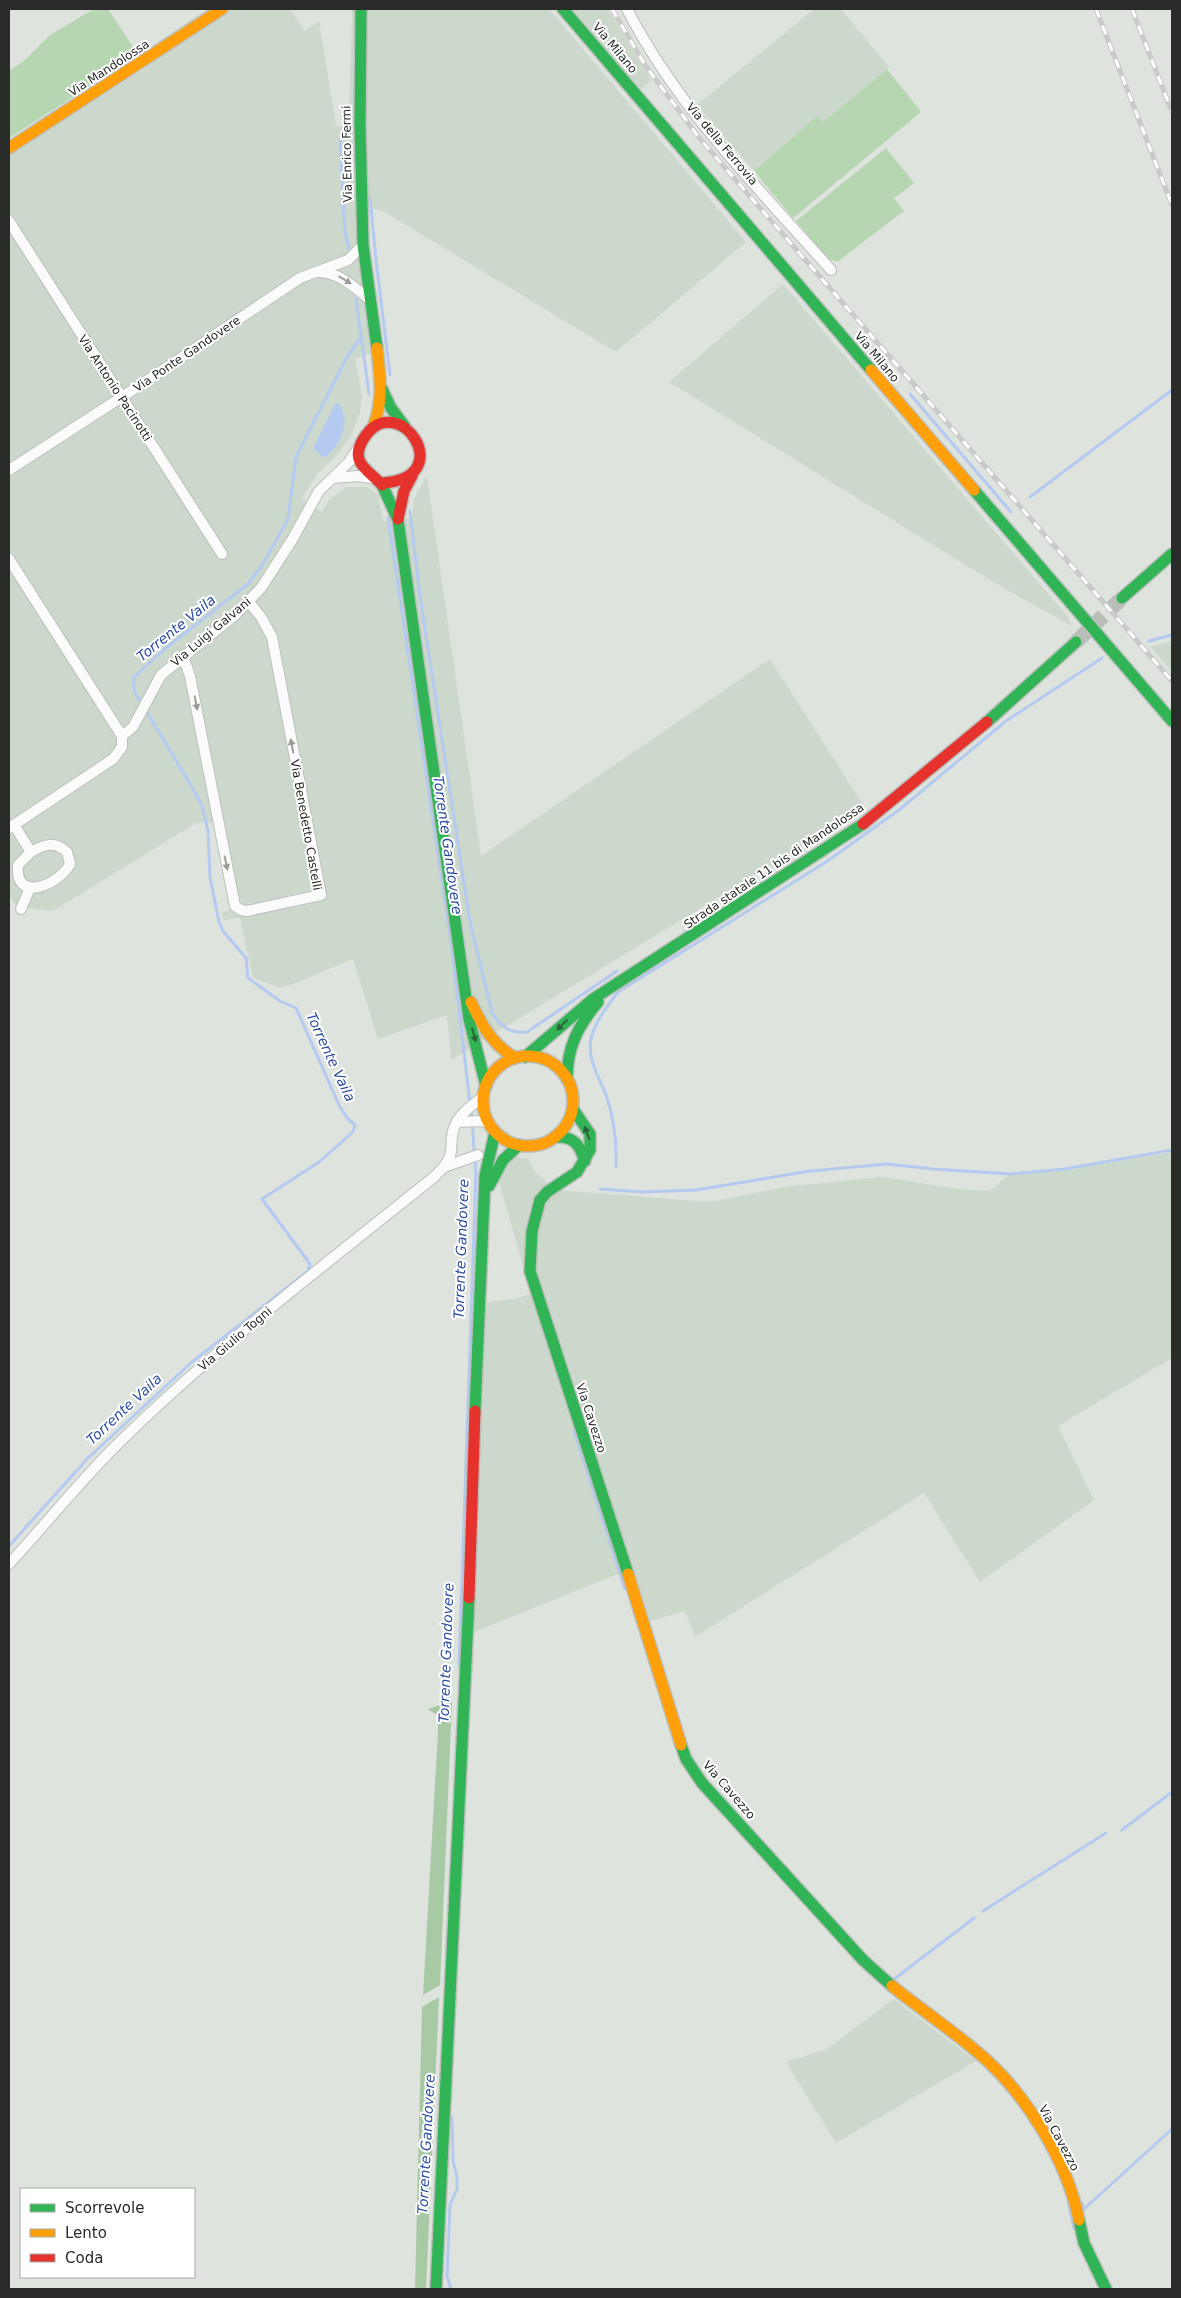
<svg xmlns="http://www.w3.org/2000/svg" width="1181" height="2298" font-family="'DejaVu Sans',sans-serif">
<rect width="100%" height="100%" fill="#dee3de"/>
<g fill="#cdd8cc">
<polygon points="208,9 290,9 305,31 319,21 336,126 349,126 352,9 549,9 746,242 616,352 383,211 359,206 374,353 355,358 362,396 360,413 351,436 336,456 319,472 302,498 322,512 329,500 346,487 367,487 378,495 383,521 412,518 414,499 427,476 481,856 770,659 865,808 451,1060 447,1015 378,1039 353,959 288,986 279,987 253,978 240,918 224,920 222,912 232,910 215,823 196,823 53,911 17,907 9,895 9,154 146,68 138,55"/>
<polygon points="571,9 608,9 651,80 641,89"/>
<polygon points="814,9 841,9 889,67 823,122 817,116 754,171 697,105"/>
<polygon points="783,284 1068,617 1072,626 995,583 669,382"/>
<polygon points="1172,641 1172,672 1151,647"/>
<polygon points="1172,1152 1172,1358 1058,1426 1094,1500 980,1582 924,1493 695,1637 685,1611 646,1622 630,1569 474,1632 483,1303 519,1298 531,1293 497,1175 513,1156 528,1159 536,1173 556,1190 710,1202 784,1187 883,1177 959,1189 989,1191 1009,1175 1065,1170"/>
<polygon points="894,1999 976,2061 836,2143 786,2062 827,2049"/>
</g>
<g fill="#b5d6b0">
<polygon points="94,9 108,9 138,55 9,138 9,71 24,61 50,35"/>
<polygon points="887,69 921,112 793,218 754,171 817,116 823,122"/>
<polygon points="886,148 914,183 894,198 904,211 837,262 829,259 796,221"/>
</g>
<g fill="#a7c9a3">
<polygon points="452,1701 440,1985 423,1995 438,1732 438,1716 428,1709"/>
<polygon points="439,1997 426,2289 415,2289 422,2007"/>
</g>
<path fill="#b5caf0" d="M338,403c14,16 3,46 -15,55l-9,-9v-3l21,-42z"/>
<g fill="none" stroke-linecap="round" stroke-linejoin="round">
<g stroke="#b5caf0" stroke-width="3">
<polyline points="340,141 345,232 349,249"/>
<polyline points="370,198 376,260 390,375"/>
<polyline points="356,299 369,394"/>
<polyline points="910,394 1011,512"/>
<polyline points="1030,497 1172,390"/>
<path d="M410,511l10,85 50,326 22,90c8,14 17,22 35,20l90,-61"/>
<polyline points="388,518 451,942 470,1103"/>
<polyline points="1149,641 1172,635"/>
<path d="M616,1167c1,-24 -2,-49 -10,-72 -7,-18 -19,-36 -15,-56 4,-17 16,-33 27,-47l208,-130 73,-52 107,-89 96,-63"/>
<polyline points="600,1189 642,1192 696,1190 810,1171 887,1164 933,1169 1011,1174 1065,1169 1172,1150"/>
<polyline points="574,1431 625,1589"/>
<polyline points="9,1546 88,1458 192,1362 308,1271 310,1264 262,1199 319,1162 353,1132 355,1125 347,1118 339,1105 296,1008 280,1001 248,978 246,958 223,931 219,922 210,877 208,831 202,806 192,787 134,691 134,677 167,647 248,584 263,564 288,519 296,457 348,355 361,338"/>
<polyline points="459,1665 476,1172 471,1109"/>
<polyline points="1122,1830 1172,1792"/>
<polyline points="983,1911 1106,1833"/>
<polyline points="893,1980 974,1918"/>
<polyline points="1068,2201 1074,2229"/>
<polyline points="1082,2203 1084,2209 1172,2129"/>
<polyline points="451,2289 447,2276 450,2205 457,2189 457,2177 453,2161 452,2117"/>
</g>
<polyline stroke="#babeb9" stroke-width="15" stroke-dasharray="15 8" stroke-linecap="butt" points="1076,642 1122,598"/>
<defs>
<g id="street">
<path d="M627,9c50,98 131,179 204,261"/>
<polyline points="9,221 222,554"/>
<path d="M319,272c21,1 34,14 50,27"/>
<polyline points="9,470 145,382 300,278 348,260 363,245"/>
<polyline points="333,478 358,476 371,478"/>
<polyline points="9,559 122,736 122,747 113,759 9,828"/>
<polyline points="183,656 190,676 235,906 241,910 247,911 321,895 272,637 261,617 249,602"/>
<polyline points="122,736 133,727 161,675 235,615 261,588 292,540 319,491 349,462 359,447"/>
<path d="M14,825l17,27 -13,13c-4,39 41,20 52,-1l-3,-12c-13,-11 -22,-8 -36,0"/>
<polyline points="21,909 30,888"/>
<polyline points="457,1122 481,1121 489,1123"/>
<polyline points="444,1167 478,1155"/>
<path d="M9,1564c40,-43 77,-91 120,-131 95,-92 202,-173 305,-256 7,-7 16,-15 17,-26 1,-8 0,-16 3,-23 5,-14 18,-23 30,-32"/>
</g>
<g id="fast">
<polyline points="361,9 360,125 363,245 377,348"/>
<polyline points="563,9 871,370"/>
<polyline points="382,389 391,408 405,427"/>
<polyline points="382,485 398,520 469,1019 486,1086"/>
<polyline points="974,490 1172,721"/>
<polyline points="1122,598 1172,554"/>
<polyline points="987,722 1076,642"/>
<polyline points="525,1057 593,999 863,824"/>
<path d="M567,1079c0,-32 11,-53 31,-77"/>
<polyline points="573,1109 590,1134 590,1150 577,1172 547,1192 540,1200 532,1231 530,1271 628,1574"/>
<path d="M555,1137c19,-1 24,7 30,24"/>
<polyline points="489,1186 503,1160 519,1145"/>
<polyline points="475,1411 485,1176 495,1132"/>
<polyline points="681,1745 686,1759 702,1783 863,1960 892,1986"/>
<polyline points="1079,2220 1084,2243 1106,2289"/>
<polyline points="436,2289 469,1598"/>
</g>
<g id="slow">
<polyline points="9,148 222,9"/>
<polyline points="871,370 974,490"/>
<path d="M373,427c11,-27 7,-50 4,-79"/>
<path d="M471,1002c11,24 21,42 44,56"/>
<circle cx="528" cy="1101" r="45"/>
<polyline points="628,1574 681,1745"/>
<path d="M892,1986c27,22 57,42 84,65 48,39 91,109 103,169"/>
</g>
<g id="jam">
<path d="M381,483c81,-4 16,-97 -17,-45 -16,25 5,32 18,47"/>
<polyline points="398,519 404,491 412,476"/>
<polyline points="863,824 987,722"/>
<polyline points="469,1598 475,1411"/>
</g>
</defs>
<use href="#street" stroke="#bbbfbb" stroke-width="12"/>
<use href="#fast" stroke="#bbbfbb" stroke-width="14"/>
<use href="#slow" stroke="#bbbfbb" stroke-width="14"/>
<use href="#jam" stroke="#bbbfbb" stroke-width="14"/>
<use href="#street" stroke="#fafbfa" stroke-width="10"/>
<use href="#fast" stroke="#30b455" stroke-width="11"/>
<use href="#slow" stroke="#ff9f0a" stroke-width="11"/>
<use href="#jam" stroke="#e5322d" stroke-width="11"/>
<defs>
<g id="rail">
<polyline points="612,9 645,65 700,139 1172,681"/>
<polyline points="1096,9 1172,205"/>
<polyline points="1132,9 1172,112"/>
</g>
</defs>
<use href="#rail" stroke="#c9cac9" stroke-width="5"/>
<use href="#rail" stroke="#fff" stroke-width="3" stroke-dasharray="9" stroke-linecap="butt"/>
</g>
<defs><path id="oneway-solid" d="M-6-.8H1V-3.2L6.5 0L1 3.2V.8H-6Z" transform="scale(1.25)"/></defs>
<g fill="#9c9d9b">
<use href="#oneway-solid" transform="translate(345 280) rotate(31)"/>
<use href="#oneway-solid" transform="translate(196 703) rotate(79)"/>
<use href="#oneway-solid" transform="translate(292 746) rotate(-101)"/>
<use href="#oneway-solid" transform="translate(226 863) rotate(79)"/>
</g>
<g fill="#2b6239">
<use href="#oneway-solid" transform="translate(562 1025) rotate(136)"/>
<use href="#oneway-solid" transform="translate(474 1035) rotate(74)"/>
<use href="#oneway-solid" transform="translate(587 1133) rotate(-111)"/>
</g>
<g text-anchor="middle" stroke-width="4" stroke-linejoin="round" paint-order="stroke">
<g font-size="12" fill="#282b27" stroke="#fff">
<text transform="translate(615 48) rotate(50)" y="4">Via Milano</text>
<text transform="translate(109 68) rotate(-33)" y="4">Via Mandolossa</text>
<text transform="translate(722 144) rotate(50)" y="4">Via della Ferrovia</text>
<text transform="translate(347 154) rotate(-91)" y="4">Via Enrico Fermi</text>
<text transform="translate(187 354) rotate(-34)" y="4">Via Ponte Gandovere</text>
<text transform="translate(877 357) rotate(50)" y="4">Via Milano</text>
<text transform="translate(115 388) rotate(57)" y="4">Via Antonio Pacinotti</text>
<text transform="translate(211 632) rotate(-40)" y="4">Via Luigi Galvani</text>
<text transform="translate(306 825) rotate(80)" y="4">Via Benedetto Castelli</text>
<text transform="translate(774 866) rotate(-34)" y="4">Strada statale 11 bis di Mandolossa</text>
<text transform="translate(235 1339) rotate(-40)" y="4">Via Giulio Togni</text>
<text transform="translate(591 1418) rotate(72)" y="4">Via Cavezzo</text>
<text transform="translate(729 1790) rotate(49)" y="4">Via Cavezzo</text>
<text transform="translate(1059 2138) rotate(62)" y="4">Via Cavezzo</text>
</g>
<g font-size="14" font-style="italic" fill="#2c4c9f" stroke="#fff">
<text transform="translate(176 628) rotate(-39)" y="5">Torrente Vaila</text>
<text transform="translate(448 845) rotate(82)" y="5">Torrente Gandovere</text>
<text transform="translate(331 1057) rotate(65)" y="5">Torrente Vaila</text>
<text transform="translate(461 1249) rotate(-88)" y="5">Torrente Gandovere</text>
<text transform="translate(124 1409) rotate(-43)" y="5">Torrente Vaila</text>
<text transform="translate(446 1653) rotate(-88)" y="5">Torrente Gandovere</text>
<text transform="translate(426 2144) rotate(-87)" y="5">Torrente Gandovere</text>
</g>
</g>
<rect width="1181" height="2298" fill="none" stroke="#282b27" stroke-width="20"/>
<rect x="20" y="2188" width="175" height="90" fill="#ffffff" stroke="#a9aaa9"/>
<rect x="30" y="2204" width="25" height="8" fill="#30b455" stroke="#a9aaa9"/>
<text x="65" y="2213" font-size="15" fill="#282b27">Scorrevole</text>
<rect x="30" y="2229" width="25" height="8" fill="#ff9f0a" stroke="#a9aaa9"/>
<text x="65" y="2238" font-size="15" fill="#282b27">Lento</text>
<rect x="30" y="2254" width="25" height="8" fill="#e5322d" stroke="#a9aaa9"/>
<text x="65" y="2263" font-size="15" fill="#282b27">Coda</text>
</svg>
